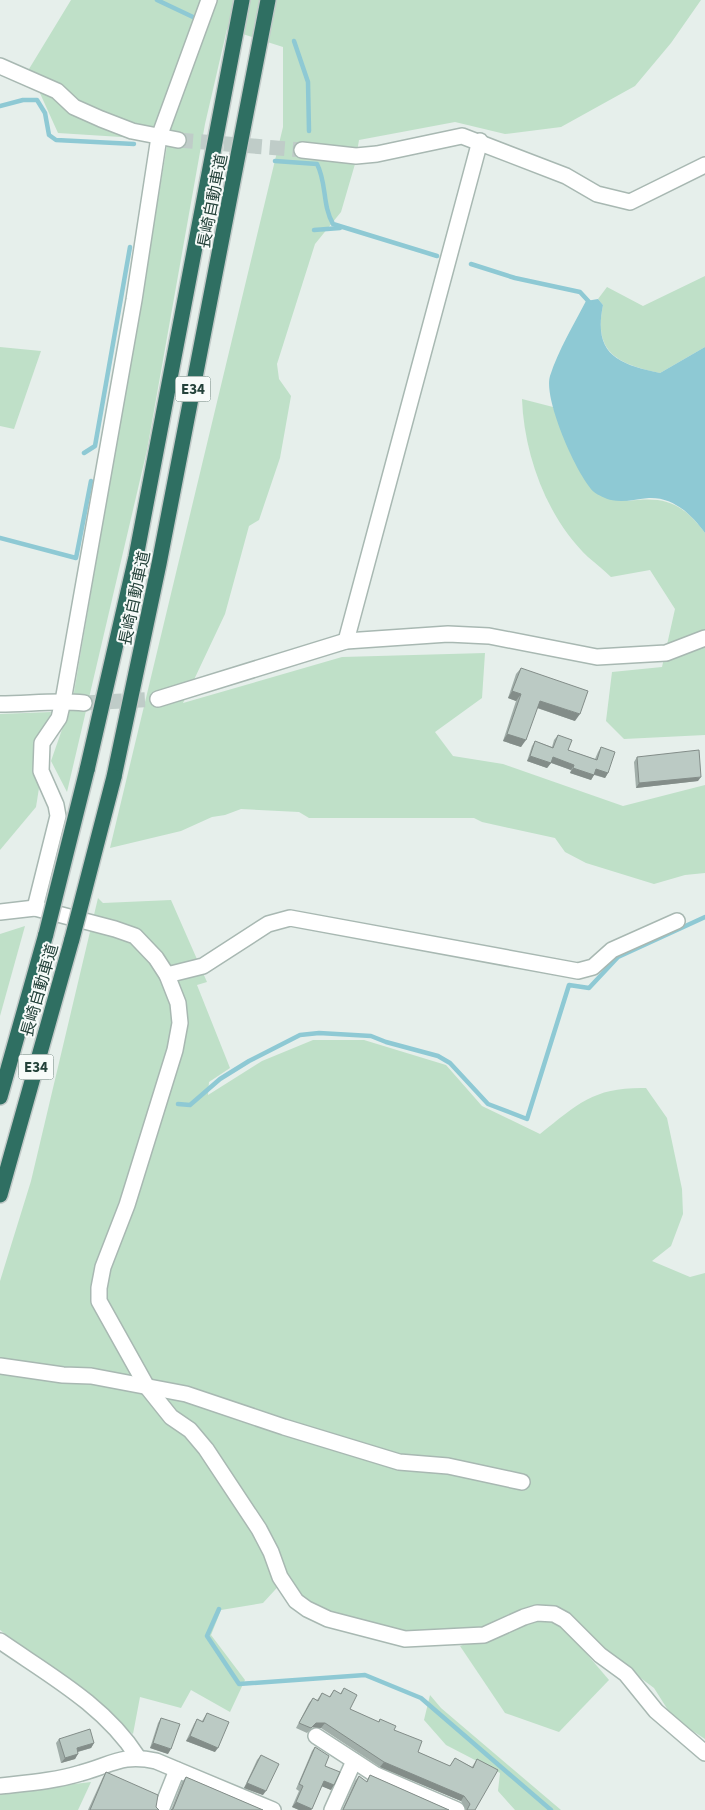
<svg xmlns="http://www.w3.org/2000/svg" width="705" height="1810" font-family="'Source Sans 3','Noto Sans JP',sans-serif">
<rect width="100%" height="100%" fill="#e6efeb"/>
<g fill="#bfe0c8">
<polygon points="71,0 701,0 671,43 635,86 561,127 505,134 455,122 359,140 355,164 341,212 315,244 277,364 279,379 291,396 280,458 259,520 249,526 225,614 183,703 342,657 485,653 482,698 435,732 453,756 503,764 623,806 705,785 705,873 685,875 654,884 586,863 565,852 555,838 482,822 474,818 309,818 299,812 241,809 225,815 212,817 181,831 110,848 283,127 283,47 227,29 205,124 147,450 67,792 51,761 73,698 168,140 58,133 29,69"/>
<path d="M705,276v71l-45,26c-42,-9 -67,-20 -57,-68l-5,-6 9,-12 36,19z"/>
<polygon points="0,347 41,351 14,429 0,426"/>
<path d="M522,399l31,8 9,24 66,70c37,-5 55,2 77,32v202l-81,4 -18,-18 6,-49 50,-5 13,-58 -25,-39 -39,7c-7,-7 -15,-13 -23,-20 -41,-39 -64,-102 -66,-158z"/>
<polygon points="51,712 36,807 0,850 0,714"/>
<path d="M98,898l5,5 68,-3 36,82 -10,3 33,83 -21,14 -1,13 54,-34 51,-21h51l82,25 36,41 58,28c39,-31 54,-47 106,-46l21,30 15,71 1,25 -12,32 -19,15 38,16 15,-4v466l-32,-21 -19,-30 -43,-32 -51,-46 -78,18 -47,4 -41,-1 -55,-14 -34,-16 -20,-22 -22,24 -42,7 -10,25 34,45 -15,32 -39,-22 -10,18 -41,-11 -7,37 -133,-104v-349l31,-100z"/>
<polygon points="25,926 0,1016 0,934"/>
<polygon points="541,1618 562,1625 609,1680 559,1732 505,1713 460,1646"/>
<polygon points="430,1695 441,1708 561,1810 515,1810 498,1791 500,1773 446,1745 424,1720"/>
<polygon points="91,1782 78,1810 0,1810 0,1793"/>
</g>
<path fill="#8ec9d4" d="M598,299l5,6c-10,49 14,59 57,68l45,-26v186c-13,-18 -31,-36 -56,-35 -12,1 -25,5 -38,2 -5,-1 -13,-5 -17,-8 -17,-16 -51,-93 -44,-116 8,-25 24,-52 36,-75z"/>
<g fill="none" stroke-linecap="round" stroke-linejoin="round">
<g stroke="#8ec9d4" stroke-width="4.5">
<polyline points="157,0 193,17"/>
<polyline points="294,41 308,82 309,131"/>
<polyline points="0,106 23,100 37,100 45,113 49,135 56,140 134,144"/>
<path d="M275,161l42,3c10,19 5,41 16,60l104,32"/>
<polyline points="314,230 340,228"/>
<polyline points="471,264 515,278 580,292 591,304"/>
<polyline points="84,453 95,446 130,247"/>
<polyline points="0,538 76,558 91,481"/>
<polyline points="178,1104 190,1105 220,1079 249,1061 300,1035 319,1033 371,1036 386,1042 438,1056 450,1063 488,1104 527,1119 569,985 589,988 618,957 705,917"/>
<polyline points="219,1609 207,1636 239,1684 365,1675 421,1698 551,1810"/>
</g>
<g stroke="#bfccc8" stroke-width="15" stroke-dasharray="15 8" stroke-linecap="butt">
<polyline points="178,140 302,150"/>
<polyline points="84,703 158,699"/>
</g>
<defs>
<g id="street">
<polyline points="0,66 57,91 74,107 101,119 132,131 178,140"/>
<polyline points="302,150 356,156 377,154 462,136 566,176 597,194 630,202 705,165"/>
<polyline points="346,641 480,141"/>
<polyline points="158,699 346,641 448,634 489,636 597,657 666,653 705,638"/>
<path d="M0,704c28,0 56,-4 84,-1"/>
<polyline points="35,908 58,816 56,805 41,771 42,743 59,718 63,701 134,300 159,137 209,0"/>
<polyline points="0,912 35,908 115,929 135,936 156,958 167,975 178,1003 180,1023 175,1050 127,1205 103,1267 99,1288 99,1301 147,1387 171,1417 190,1430 206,1449 259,1529 271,1552 280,1577 296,1601 307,1609 328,1619 405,1639 484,1635 524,1617 537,1613 554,1614 565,1620 600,1655 626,1674 656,1711 705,1753"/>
<polyline points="167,975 203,966 268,924 290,918 578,971 593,967 612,950 677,921"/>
<polyline points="0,1366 63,1375 91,1376 186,1394 284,1427 399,1462 448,1466 522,1482"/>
<path d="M0,1641c49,34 104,64 137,115"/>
<polyline points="316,1736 376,1775 457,1810"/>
<path d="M0,1786c27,-3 55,-5 81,-13 30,-8 42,-20 75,-12l117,49"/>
<polyline points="161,1810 177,1770"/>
<polyline points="332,1810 354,1761"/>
</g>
<g id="highway">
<polyline points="87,770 136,557 242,0"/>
<polyline points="114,777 159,564 268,0"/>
<polyline points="0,1097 46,934"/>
<polyline points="0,1195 72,939"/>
</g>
</defs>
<use href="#street" stroke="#a8b8b2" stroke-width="18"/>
<use href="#highway" stroke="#c2cac8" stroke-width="18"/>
<use href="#street" stroke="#fff" stroke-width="15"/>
<use href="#highway" stroke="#2f6f62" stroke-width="15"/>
<defs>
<g id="highway-bridge">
<polyline points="46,934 87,770"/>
<polyline points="72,939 114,777"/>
</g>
</defs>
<use href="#highway-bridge" stroke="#c2cac8" stroke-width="18" stroke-linecap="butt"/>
<use href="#highway-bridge" stroke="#2f6f62" stroke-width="15"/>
</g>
<g fill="#a1aea9">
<polygon points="521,668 575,721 537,708 521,747 503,741 516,701 508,698 516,674"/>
<polygon points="558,735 568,750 595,759 598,752 601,747 608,773 605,778 594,775 591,780 570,773 571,770 551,763 547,768 527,761 532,746 535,741 552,747 554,740"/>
<polygon points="637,757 698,781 636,788 634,762"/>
<polygon points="344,1688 350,1709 378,1722 380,1719 394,1730 418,1752 450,1766 455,1758 472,1767 477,1759 475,1810 466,1810 461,1801 380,1767 321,1728 312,1727 307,1733 296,1728 309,1703 313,1698 317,1700 322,1693 329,1697 334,1690 340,1694"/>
<polygon points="207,1713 215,1752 186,1741 194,1724 197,1719 202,1721"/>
<polygon points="161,1718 168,1754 150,1748 158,1723"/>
<polygon points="59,1739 94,1743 91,1748 78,1752 75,1759 61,1763 56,1743"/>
<polygon points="315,1747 325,1766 331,1790 322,1786 311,1810 299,1810 292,1807 299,1791 296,1789 312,1751"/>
<polygon points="261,1755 263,1795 244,1788 257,1760"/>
<polygon points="106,1772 156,1807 159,1810 88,1810 103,1777"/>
<polygon points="370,1775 449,1810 342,1810 355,1781 359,1776 366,1782"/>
<polygon points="186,1777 263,1810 171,1810 182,1782"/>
</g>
<g fill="#838d89">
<polygon points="512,691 521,694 516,701 508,698"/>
<polygon points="540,701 580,714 575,721 535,707"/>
<polygon points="507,734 526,740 521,747 503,741"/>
<polygon points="530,756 551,763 547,768 527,761"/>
<polygon points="553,757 574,765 571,770 549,762"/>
<polygon points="573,768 594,775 591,780 570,773"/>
<polygon points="596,769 608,773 605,778 593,774"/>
<polygon points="701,777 698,781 636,788 639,783"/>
<polygon points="316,1723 325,1723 321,1728 312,1727 307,1733"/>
<polygon points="190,1736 218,1748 215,1752 186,1741"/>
<polygon points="94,1743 91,1748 73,1753 77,1748"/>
<polygon points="153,1743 171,1749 168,1754 150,1748"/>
<polygon points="78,1754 75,1759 61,1763 65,1758"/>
<polygon points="384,1762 464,1796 461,1801 380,1767"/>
<polygon points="324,1781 334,1785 331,1790 321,1786"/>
<polygon points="247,1783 266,1791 263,1795 244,1788"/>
<polygon points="296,1802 312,1809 311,1810 299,1810 292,1807"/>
</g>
<g fill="#bbcac4" stroke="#838d89">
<polygon points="521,668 588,691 580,714 540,701 526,740 507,734 521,694 512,691"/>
<polygon points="558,735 572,740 568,750 597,760 601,747 615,752 608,773 596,769 594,775 573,768 574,765 553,757 551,763 530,756 535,741 553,748"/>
<polygon points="699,750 701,777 639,783 637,757"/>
<polygon points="344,1688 357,1695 350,1709 379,1722 380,1719 396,1726 394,1730 422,1741 418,1752 450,1766 455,1758 473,1768 477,1759 498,1770 475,1810 467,1810 470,1804 464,1796 384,1762 325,1723 316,1723 311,1728 299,1723 313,1698 318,1701 322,1693 330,1697 334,1690 341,1694"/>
<polygon points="207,1713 229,1722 218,1748 190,1736 197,1719 203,1722"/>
<polygon points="161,1718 180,1724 171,1749 153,1743"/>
<polygon points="90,1729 94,1743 77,1748 78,1754 65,1758 59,1739"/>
<polygon points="315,1747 329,1756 325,1766 340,1772 334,1785 324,1781 312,1809 296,1802 303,1786 299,1784"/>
<polygon points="261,1755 279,1764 266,1791 247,1783"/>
<polygon points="106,1772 158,1795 156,1807 159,1810 90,1810"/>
<polygon points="370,1775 449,1810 343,1810 359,1776 367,1782"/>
<polygon points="186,1777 263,1810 171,1810 173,1809"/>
</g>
<g text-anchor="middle" stroke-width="4" stroke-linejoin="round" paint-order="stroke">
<g fill="#f7fbf9" stroke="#637a73" stroke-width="1">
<rect x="175.5" y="376.5" width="35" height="25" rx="4"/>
<rect x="18.5" y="1054.5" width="35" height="25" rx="4"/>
</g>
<g font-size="15" font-weight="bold" fill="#24423a">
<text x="193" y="394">E34</text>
<text x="36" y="1072">E34</text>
</g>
<g font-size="16" fill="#24423a" stroke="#f7fbf9">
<text transform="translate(212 201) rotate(-79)" y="6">長崎自動車道</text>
<text transform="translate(134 598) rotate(-78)" y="6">長崎自動車道</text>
<text transform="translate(39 990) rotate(-74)" y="6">長崎自動車道</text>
</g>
</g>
</svg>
